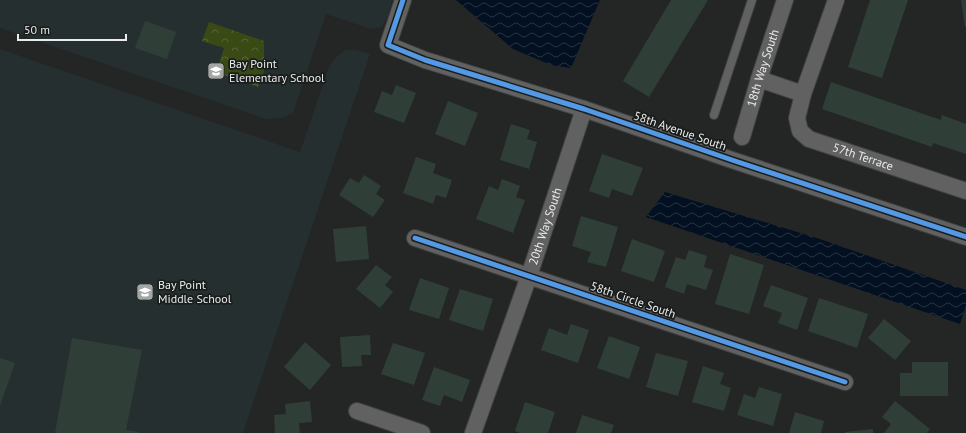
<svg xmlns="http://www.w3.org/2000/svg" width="966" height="433" font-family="'PT Sans',sans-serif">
<defs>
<pattern id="park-crowns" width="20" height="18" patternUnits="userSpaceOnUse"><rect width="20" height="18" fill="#3a4a15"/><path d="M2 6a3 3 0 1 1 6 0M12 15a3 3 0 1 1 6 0" fill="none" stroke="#576437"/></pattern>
<pattern id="water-waves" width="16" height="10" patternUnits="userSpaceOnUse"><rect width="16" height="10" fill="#031021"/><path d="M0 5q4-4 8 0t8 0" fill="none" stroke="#283341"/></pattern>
</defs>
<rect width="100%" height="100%" fill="#242525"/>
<g fill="#262f2f">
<polygon points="0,0 392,0 388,15 382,27 371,29 326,14 293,113 282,118 266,119 0,28"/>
<polygon points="0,49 300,152 329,67 336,57 345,50 356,50 370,54 243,433 0,433"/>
</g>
<polygon fill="url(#park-crowns)" points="209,22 264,41 264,71 258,87 216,72 224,48 202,41"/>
<g fill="url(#water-waves)">
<polygon points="456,0 600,0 571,68 551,65 513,49"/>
<polygon points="665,192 817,238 966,290 966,305 960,324 646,217"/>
</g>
<g fill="#2f3f38">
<polygon points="671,0 708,0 649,97 623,81"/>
<polygon points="870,0 908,0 882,78 848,67"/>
<polygon points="961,0 966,0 966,27 965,27"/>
<polygon points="145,21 176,32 167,59 135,48"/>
<polygon points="831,82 941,120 942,115 966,124 966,154 933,143 932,147 822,109"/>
<polygon points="396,85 416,93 404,123 374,112 382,91 392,95"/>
<polygon points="448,101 478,113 465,146 435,134"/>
<polygon points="511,124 530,130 527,139 537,142 529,169 500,160"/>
<polygon points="602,154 643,168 632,196 612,189 609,198 589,191"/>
<polygon points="416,157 436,164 433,173 452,180 446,198 436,195 433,204 403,193"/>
<polygon points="364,175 381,186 376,194 385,200 373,217 339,195 350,178 359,183"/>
<polygon points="502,179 520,186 516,197 525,200 513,233 476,219 489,186 498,190"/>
<polygon points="581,216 618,227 606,267 587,262 591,252 572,246"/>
<polygon points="366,226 369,259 336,262 333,229"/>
<polygon points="632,239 665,251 654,282 621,271"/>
<polygon points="689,250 707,256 704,267 713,270 706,290 687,284 684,294 665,287 676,257 685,260"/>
<polygon points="730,254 764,265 749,314 715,304"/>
<polygon points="376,265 392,277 385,285 393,292 380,308 356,289"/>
<polygon points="420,278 449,288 439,319 409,310"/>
<polygon points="771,285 808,298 797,330 778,323 782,313 763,306"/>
<polygon points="460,289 493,299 483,331 449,320"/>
<polygon points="819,298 868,314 857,348 808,331"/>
<polygon points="884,319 911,341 895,360 868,338"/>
<polygon points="571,324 589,330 578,363 541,350 549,328 567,335"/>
<polygon points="370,335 371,355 361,355 362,366 342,367 340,337"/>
<polygon points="609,336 640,347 629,379 597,368"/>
<polygon points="72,338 142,350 126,430 139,432 139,433 55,433"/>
<polygon points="305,342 331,365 310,390 284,367"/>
<polygon points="393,343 425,353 414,385 381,374"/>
<polygon points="656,353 688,361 678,396 646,387"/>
<polygon points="0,358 15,363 0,406"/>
<polygon points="912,362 948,362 948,396 900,396 900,373 912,373"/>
<polygon points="703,366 724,373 720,384 731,388 724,411 692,402"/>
<polygon points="434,367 470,380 462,402 444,395 440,406 422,400"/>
<polygon points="759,387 782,394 773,426 737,415 744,394 755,398"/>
<polygon points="310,401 312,422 299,423 300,433 275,433 274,415 286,414 285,404"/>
<polygon points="895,401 930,429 927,433 884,433 891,424 882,417"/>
<polygon points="525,402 555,412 548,433 520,433 515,431"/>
<polygon points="795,412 824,421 821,433 789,433"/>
<polygon points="582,415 614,425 611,433 576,433"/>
<polygon points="873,429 873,433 845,433 845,432"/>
</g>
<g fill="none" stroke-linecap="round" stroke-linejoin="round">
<defs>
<polyline id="service" points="714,115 752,0"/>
<g id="minor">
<polyline points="403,0 388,45 425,60 584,109 732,160 966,237"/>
<polyline points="759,79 803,94 836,0"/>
<path id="s1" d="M803,94l-6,24 3,13 9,8 157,52"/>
<path id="s2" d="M742,137l17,-58 26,-79"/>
<polyline points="415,238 845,382"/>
<polyline points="357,411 422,433"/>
<path id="s3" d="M473,433l56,-157 55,-167"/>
</g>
</defs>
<use href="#service" stroke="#414242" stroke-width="10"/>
<use href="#minor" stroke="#414242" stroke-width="18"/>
<use href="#service" stroke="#606160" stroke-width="8"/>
<use href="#minor" stroke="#606160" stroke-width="16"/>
<defs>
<g id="cycleway">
<polyline points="403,0 388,45 425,60 584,109 732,160 966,237"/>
<polyline points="415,238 845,382"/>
</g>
</defs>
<use href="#cycleway" stroke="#191d1c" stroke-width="8"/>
<use href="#cycleway" stroke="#5399e6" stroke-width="5"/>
</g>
<defs>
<symbol id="school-square" viewBox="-11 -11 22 22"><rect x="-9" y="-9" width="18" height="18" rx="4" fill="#a5a6a6" stroke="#191d1c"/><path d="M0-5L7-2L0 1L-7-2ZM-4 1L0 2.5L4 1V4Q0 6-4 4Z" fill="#fff"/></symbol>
</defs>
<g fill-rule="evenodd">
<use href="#school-square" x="206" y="61" width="20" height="20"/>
<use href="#school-square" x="135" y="282" width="20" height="20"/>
</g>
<g text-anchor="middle" stroke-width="3.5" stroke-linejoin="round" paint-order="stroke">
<g font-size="12" fill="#eaecec" stroke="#191d1c" text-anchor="start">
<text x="229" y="68">Bay Point<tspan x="229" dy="14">Elementary School</tspan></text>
<text x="158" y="289">Bay Point<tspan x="158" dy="14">Middle School</tspan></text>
</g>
<g font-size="12" fill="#eaecec" stroke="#191d1c">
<text dy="4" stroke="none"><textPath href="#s2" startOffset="72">18th Way South</textPath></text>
<text transform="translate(680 131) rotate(19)" y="4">58th Avenue South</text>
<text dy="4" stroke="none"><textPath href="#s1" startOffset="107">57th Terrace</textPath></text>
<text dy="4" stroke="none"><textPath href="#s3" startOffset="219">20th Way South</textPath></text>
<text transform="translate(633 300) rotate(19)" y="4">58th Circle South</text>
</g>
</g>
<path d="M18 34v6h108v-6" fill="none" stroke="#eaecec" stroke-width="2"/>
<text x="24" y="34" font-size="12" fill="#eaecec" stroke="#191d1c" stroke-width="3" paint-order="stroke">50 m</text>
</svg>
